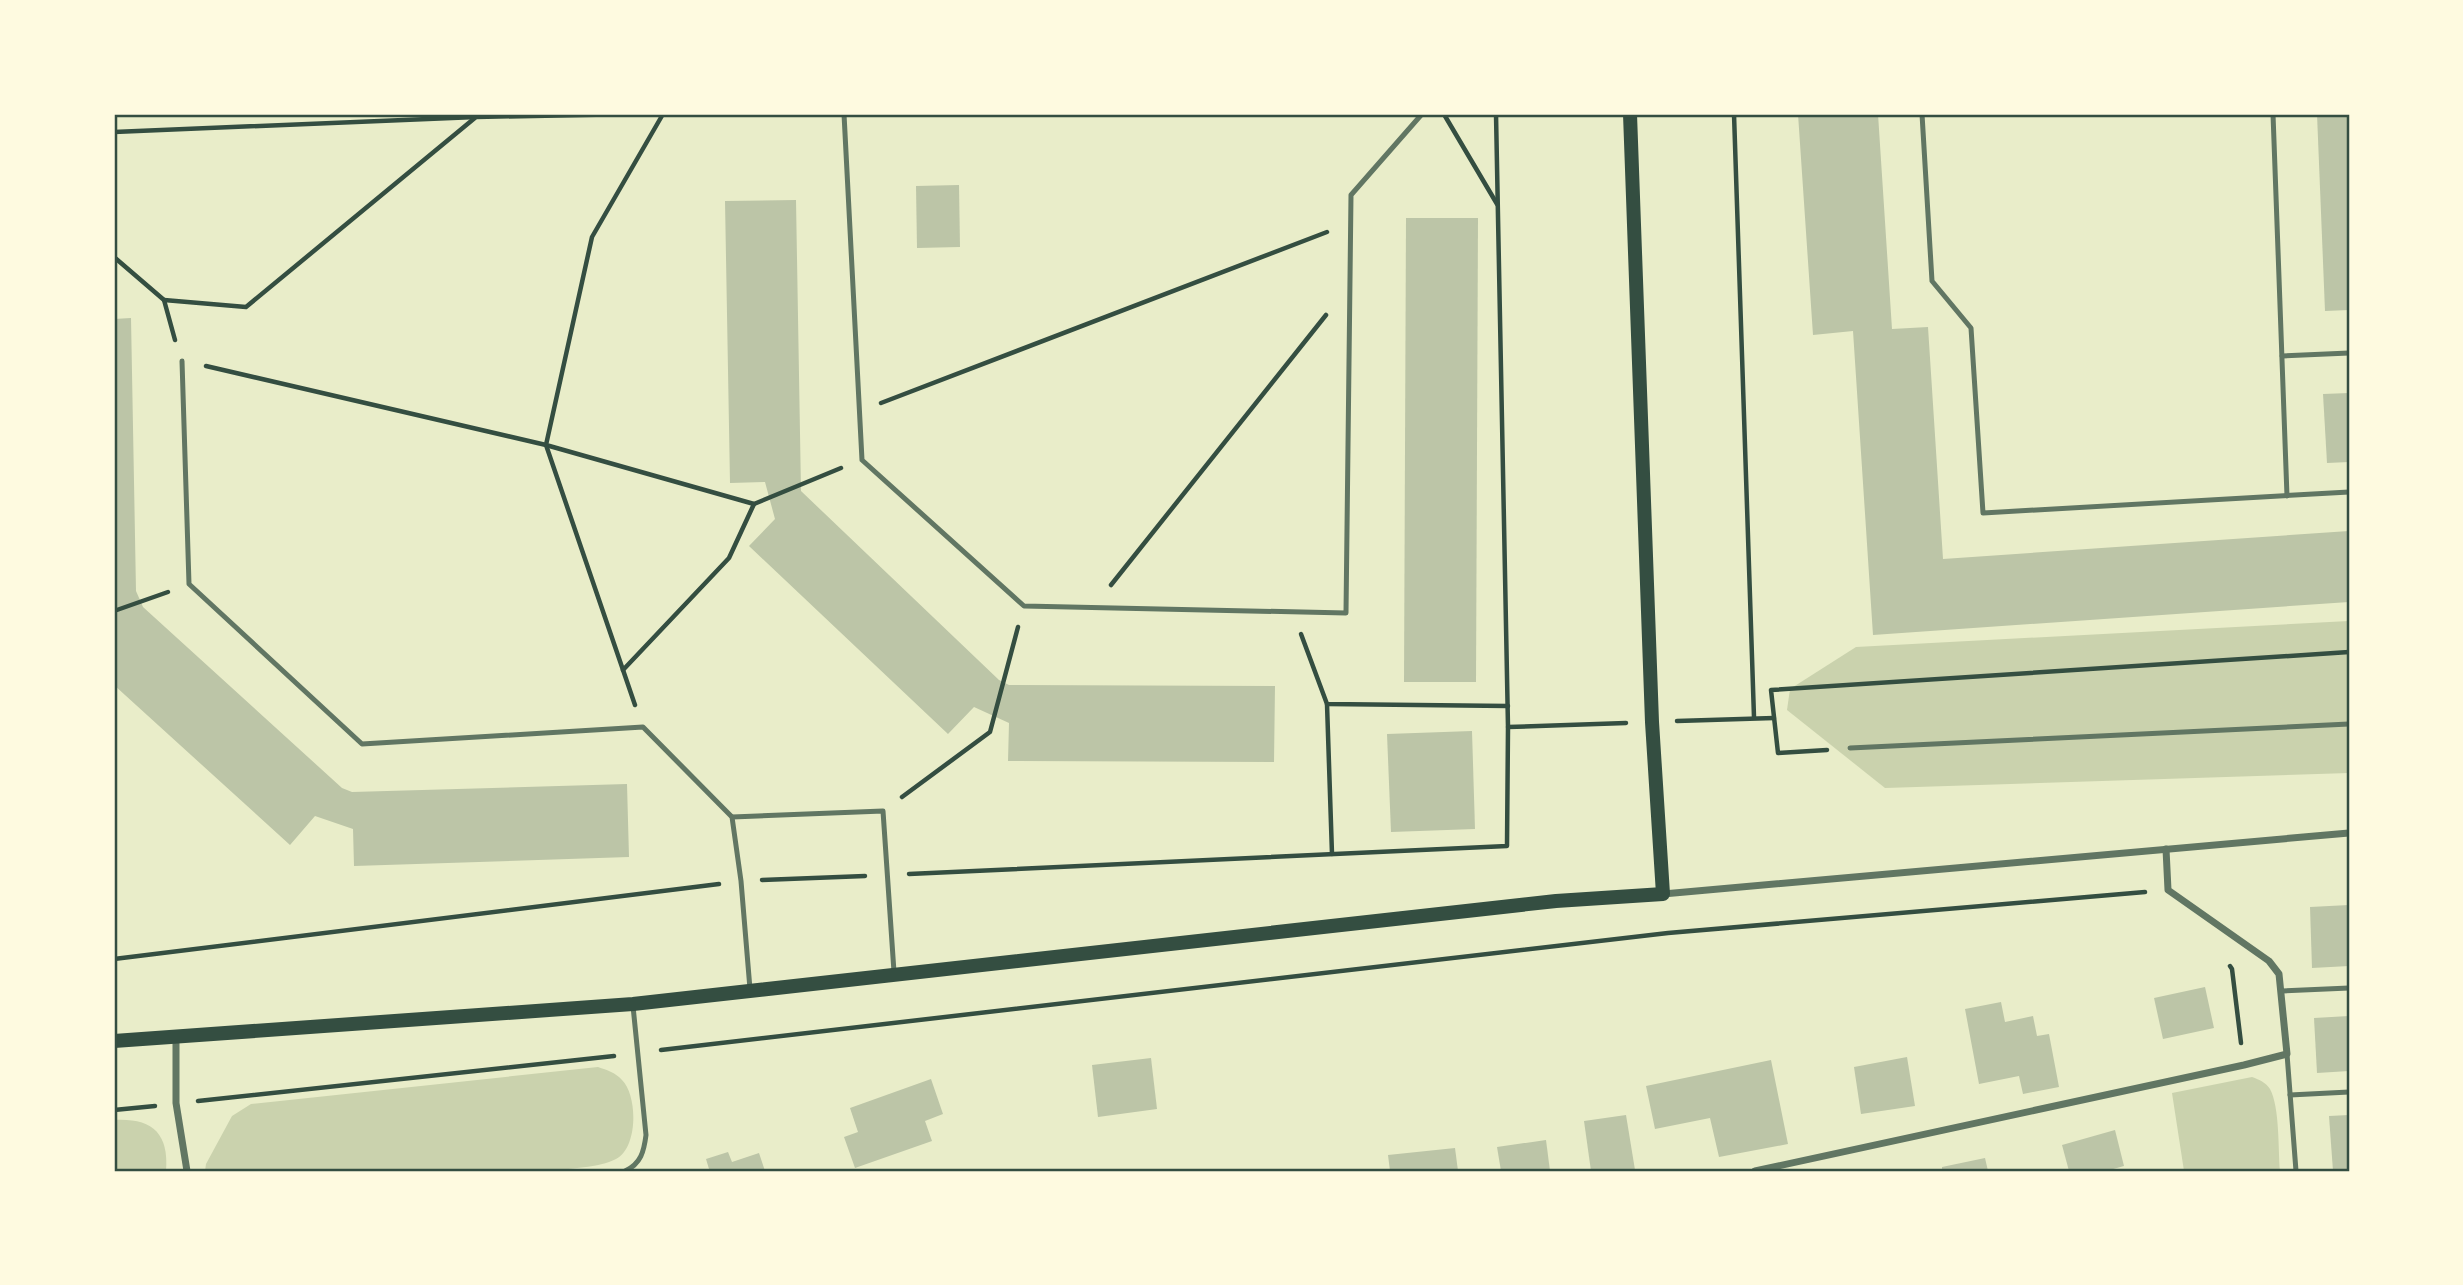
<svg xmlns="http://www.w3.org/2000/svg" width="2463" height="1285" font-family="'Sofia Sans Condensed',sans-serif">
<rect width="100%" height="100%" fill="#e9edc9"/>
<g fill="#cad2ad">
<polygon points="2349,621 2349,773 1885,788 1787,710 1790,689 1856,647"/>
<path d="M598,1067c9,3 18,6 24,13 16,16 16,68 -6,79 -17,9 -47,9 -65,12h-346l1,-7 26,-48 19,-12z"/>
<path d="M2252,1077c8,3 13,5 18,12 10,19 8,60 10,82h-96l-12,-78z"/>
<path d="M114,1120c37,-2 55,12 52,51h-52z"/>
</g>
<g fill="#bcc5a7">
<polygon points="1798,114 1878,114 1892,329 1928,327 1943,559 2349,531 2349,602 1873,635 1853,331 1813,335"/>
<polygon points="2317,114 2349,114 2349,310 2325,311"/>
<polygon points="959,185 960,247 917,248 916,186"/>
<polygon points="796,200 801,491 999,680 1009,685 1275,686 1274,762 1008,761 1009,723 974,707 948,734 749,546 775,519 765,482 730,483 725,201"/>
<polygon points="1406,218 1478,218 1476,682 1404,682"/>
<polygon points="131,318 136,591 143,607 342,788 352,792 627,784 629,857 354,866 353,829 315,816 290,845 114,685 114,639 117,635 114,627 114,319"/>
<polygon points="2349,393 2349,462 2327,463 2323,394"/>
<polygon points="1472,731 1475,829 1391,832 1387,734"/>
<polygon points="2349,905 2349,966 2312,968 2310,907"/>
<polygon points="2205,987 2214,1028 2163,1039 2154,998"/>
<polygon points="2001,1002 2005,1022 2033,1016 2037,1036 2049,1034 2059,1087 2023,1094 2019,1076 1979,1084 1965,1009"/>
<polygon points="2349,1016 2349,1071 2317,1073 2314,1018"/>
<polygon points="1907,1057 1915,1106 1861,1114 1854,1067"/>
<polygon points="1151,1058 1157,1109 1098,1117 1092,1065"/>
<polygon points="1771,1060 1788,1144 1719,1157 1710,1118 1655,1129 1646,1086"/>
<polygon points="931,1079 943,1114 925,1121 932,1141 855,1168 844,1137 858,1132 850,1108"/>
<polygon points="1626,1115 1635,1170 1591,1171 1584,1121"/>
<polygon points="2349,1115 2349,1171 2333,1171 2329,1116"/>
<polygon points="2115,1130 2124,1166 2106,1171 2069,1171 2062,1145"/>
<polygon points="1546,1140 1550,1171 1501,1171 1497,1147"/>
<polygon points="1455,1148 1458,1171 1390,1171 1388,1155"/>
<polygon points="728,1152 732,1162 759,1153 765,1171 704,1171 709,1169 706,1159"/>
<polygon points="1985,1158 1988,1171 1942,1171 1942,1167"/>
</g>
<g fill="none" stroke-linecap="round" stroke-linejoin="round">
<g stroke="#344e41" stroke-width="4.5">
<polyline points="663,114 592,237 546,445 754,504 841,468"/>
<polyline points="1496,114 1508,727 1626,723"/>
<polyline points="1734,114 1754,717"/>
<polyline points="1445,116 1497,204"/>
<polyline points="114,132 476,117"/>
<polyline points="114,257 164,300 175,340"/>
<polyline points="164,300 246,307 476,117 634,114"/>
<polyline points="206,366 546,445 635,705"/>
<polyline points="881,403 1327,232"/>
<polyline points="1111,585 1326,315"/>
<polyline points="114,611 168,592"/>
<polyline points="1301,634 1327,704 1508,706"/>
<polyline points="623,670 729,558 754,504"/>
<polyline points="1327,704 1332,854"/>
<polyline points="1677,721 1774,718"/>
<polyline points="1827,750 1778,753 1771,690 2349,652"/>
<polyline points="902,797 990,732 1018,627"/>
<polyline points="909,874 1507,846 1508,727"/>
<polyline points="762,880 865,876"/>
<polyline points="114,959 719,884"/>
<polyline points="2230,966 2232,969 2241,1043"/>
<polyline points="661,1050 1668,933 2145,892"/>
<polyline points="198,1101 614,1056"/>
<polyline points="114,1110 155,1106"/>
</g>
<g stroke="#617663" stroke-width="5">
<polyline points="844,114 862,460 1024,606 1346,613 1351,195 1422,114"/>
<polyline points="1922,114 1932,281 1971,328 1983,513 2349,492"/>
<polyline points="2273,114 2287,496"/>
<polyline points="2282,356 2349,353"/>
<polyline points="182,361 189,584 362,744 643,727 732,817 741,881 750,989"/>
<polyline points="1850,748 2349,724"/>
<polyline points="732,817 883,811 894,972"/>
<polyline points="2282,991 2349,988"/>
<polyline points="2287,1054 2296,1171"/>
<polyline points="2290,1095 2349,1092"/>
<path d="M625,1171c16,-7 19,-20 21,-36l-13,-129"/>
</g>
<g stroke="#617663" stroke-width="7">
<polyline points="1663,894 2349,833"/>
<polyline points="176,1037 176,1103 187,1171"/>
<polyline points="1755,1171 2244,1065 2287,1054 2279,974 2269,961 2168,890 2166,849"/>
</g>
<polyline stroke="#344e41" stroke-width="14" points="114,1041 633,1004 1556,901 1663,894 1652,722 1630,114"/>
</g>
<rect width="2463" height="1285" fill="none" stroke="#fefae0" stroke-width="231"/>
<rect x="116" y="116" width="2232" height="1054" fill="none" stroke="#344e41" stroke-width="2.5"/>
</svg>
